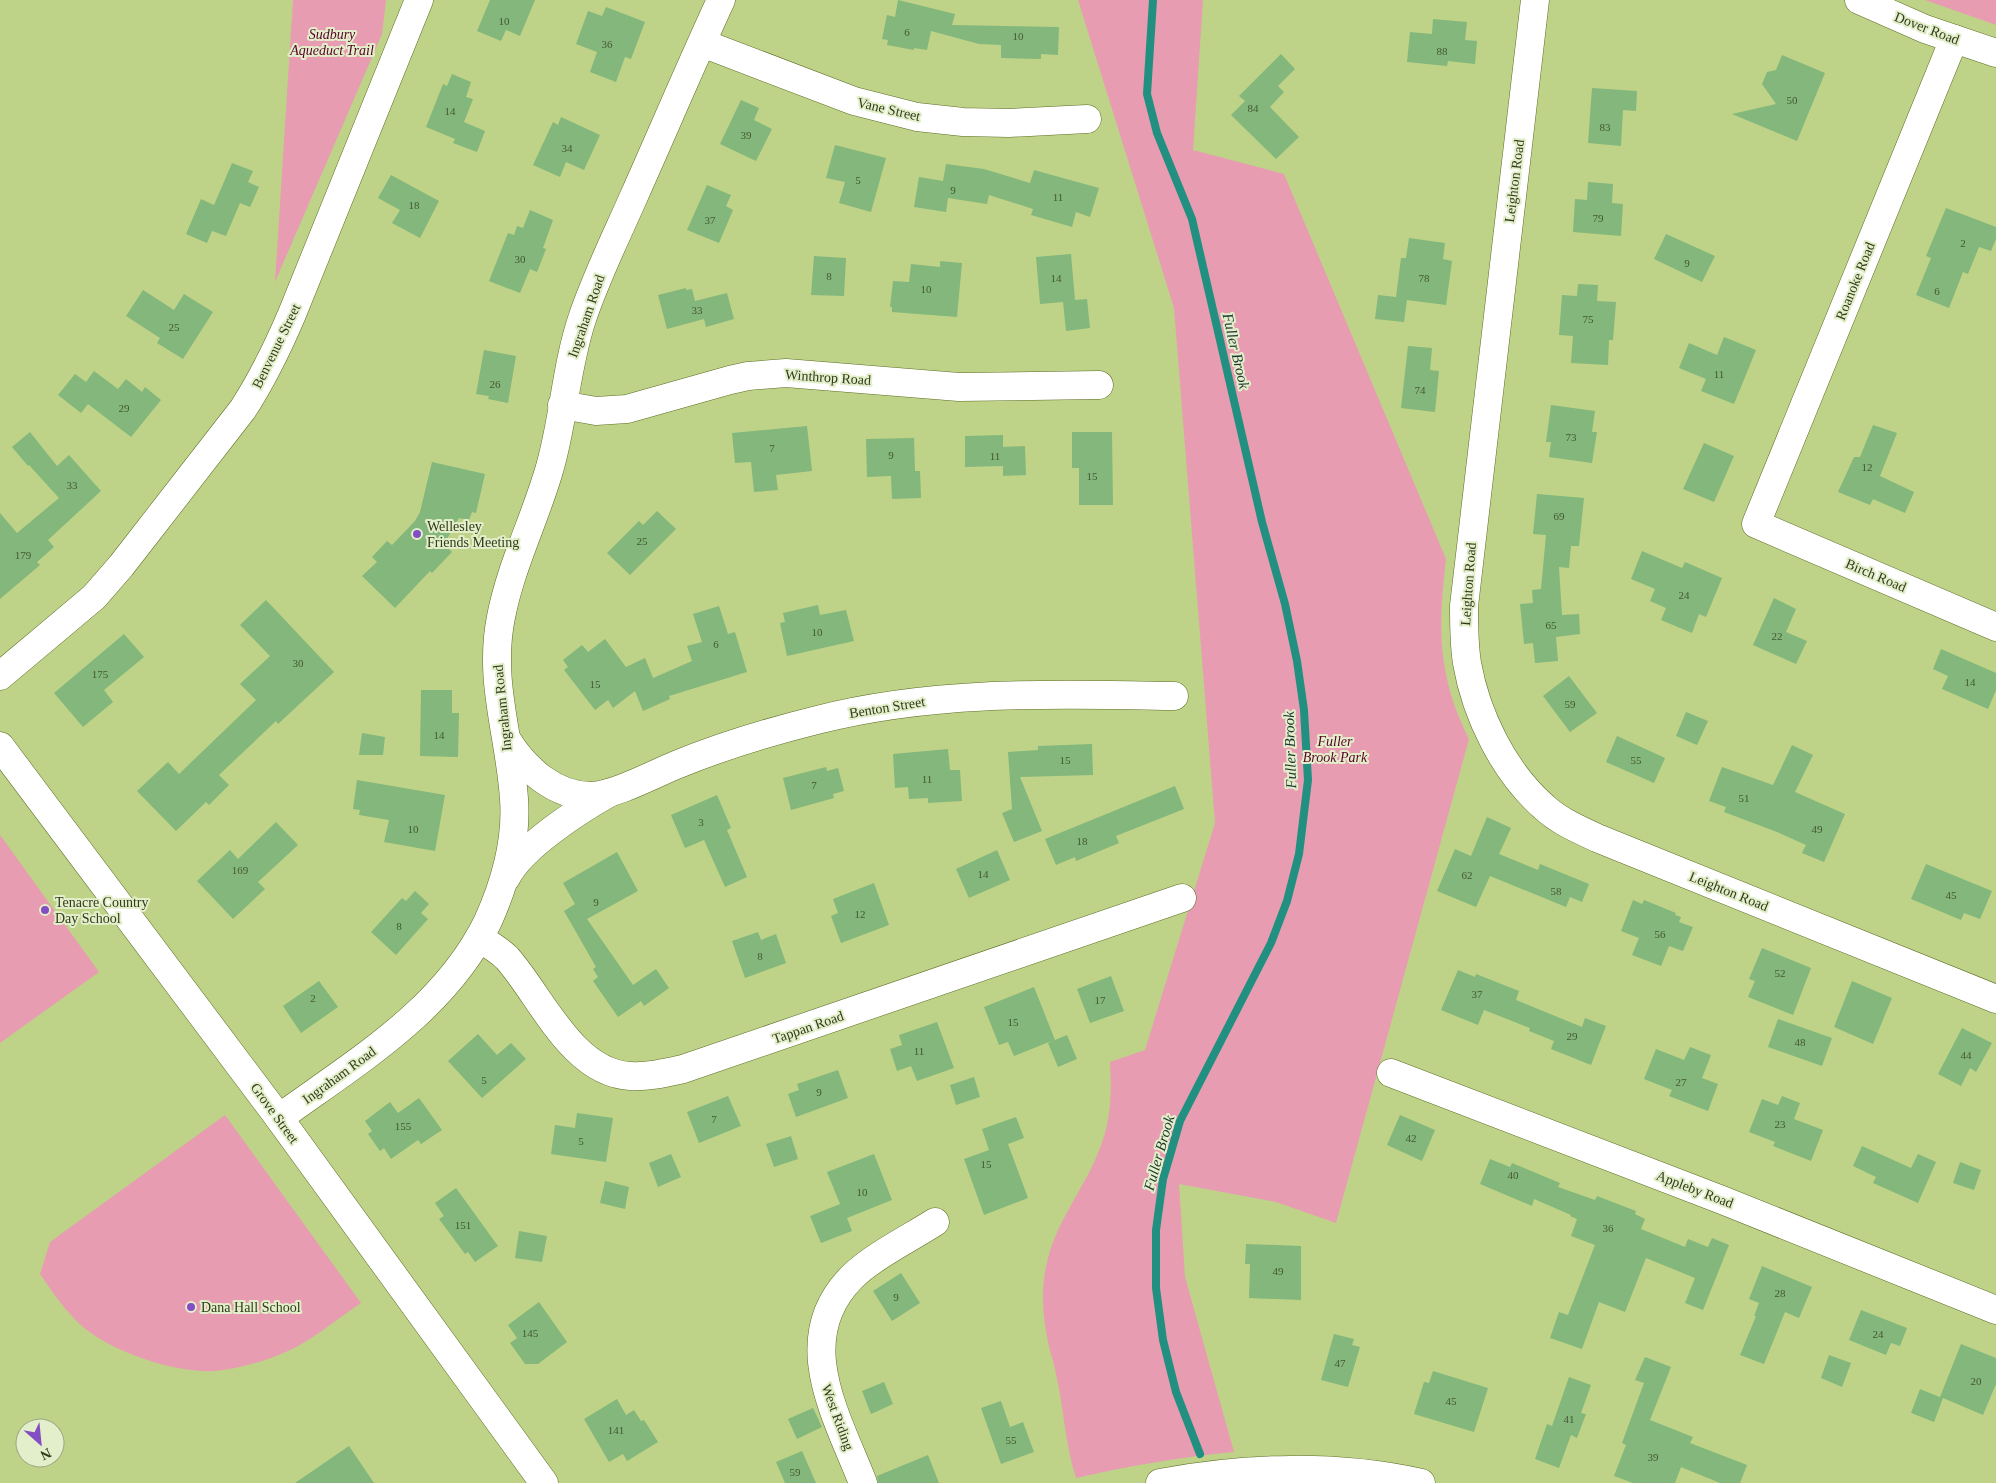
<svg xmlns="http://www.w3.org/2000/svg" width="1996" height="1483" font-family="Georgia,serif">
<rect width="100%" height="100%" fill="#bed388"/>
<g fill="#e79cb1">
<polygon points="293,0 386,0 382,34 275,282"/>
<path d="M1078,0h125l-10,150 91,24 162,385c-8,69 -9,116 23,180l-133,484 -60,-21 -97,-18 6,93 49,175c-54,5 -105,14 -158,26 -11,-34 -12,-69 -20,-104 -2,-12 -7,-24 -9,-37 -5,-25 -6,-54 1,-79 11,-41 38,-72 52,-110 11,-28 12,-56 10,-86l35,-12 70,-227 -41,-515z"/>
<polygon points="1925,0 1996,0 1996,25"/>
<polygon points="0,835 99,972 0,1043"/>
<path d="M225,1115l136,188c-24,16 -47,36 -73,48 -22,10 -50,18 -73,20 -40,2 -101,-18 -132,-44 -17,-15 -30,-34 -43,-53l10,-32z"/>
</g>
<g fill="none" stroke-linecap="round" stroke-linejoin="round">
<polyline stroke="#219080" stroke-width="8" points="1153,0 1147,94 1157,133 1192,219 1262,522 1285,604 1297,661 1304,710 1308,780 1299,854 1287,901 1271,943 1180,1121 1163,1179 1156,1230 1156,1288 1163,1340 1176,1392 1200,1454"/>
</g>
<g fill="#83b77b">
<polygon points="490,0 535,0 520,36 506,30 501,41 477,31"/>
<polygon points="898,0 955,14 952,25 1059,27 1058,55 1041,54 1041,59 1001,58 1001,45 979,44 931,31 927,50 914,48 914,50 887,45 888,40 882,39 887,15 895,17"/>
<polygon points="606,7 645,22 631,59 625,57 616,82 590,72 597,52 576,44 588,11 602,16"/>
<polygon points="1433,19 1467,22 1465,40 1477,41 1475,64 1448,61 1447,66 1407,62 1410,32 1432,34"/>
<polygon points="1281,54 1295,69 1278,86 1284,92 1270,107 1299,137 1276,159 1231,115 1245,101 1239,96"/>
<polygon points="1782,55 1825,73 1797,141 1732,114 1776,104 1762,84 1767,72 1776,70"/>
<polygon points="452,74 471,82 466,97 473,99 464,122 485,131 477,152 453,143 455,139 426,127 443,84 447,86"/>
<polygon points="1592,88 1637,91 1636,111 1623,110 1621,146 1588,143"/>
<polygon points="741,100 759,108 754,120 772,129 756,161 720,144"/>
<polygon points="561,117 600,135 584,170 566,162 560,177 533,165 553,122 558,125"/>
<polygon points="835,145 886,158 871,212 839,203 845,182 826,178"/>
<polygon points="232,163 253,171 248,182 259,187 250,207 240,203 226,236 212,231 207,243 186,234 201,199 214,205"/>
<polygon points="946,164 984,169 1030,183 1034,170 1099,188 1090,217 1076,212 1072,227 1031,215 1033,209 989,195 987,204 948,198 946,212 914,207 919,177 943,181"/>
<polygon points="391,175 439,201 420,238 392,223 400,210 378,198"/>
<polygon points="1588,182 1613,184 1612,203 1623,204 1621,236 1573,232 1575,199 1587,200"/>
<polygon points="707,185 731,195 726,206 733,210 719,243 687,230"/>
<polygon points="1946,208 1996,227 1996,239 1991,251 1979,247 1968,274 1963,272 1949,308 1916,295 1931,258 1926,256"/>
<polygon points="530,210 553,220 543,248 546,249 537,272 530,269 520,293 489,281 508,233 514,235 517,226 523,228"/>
<polygon points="1666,234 1715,256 1702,282 1654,259"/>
<polygon points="1409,238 1445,243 1443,259 1452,261 1446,305 1407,300 1404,322 1375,319 1378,295 1396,297 1401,258 1406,258"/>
<polygon points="1071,254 1075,300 1087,299 1090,328 1066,331 1063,302 1040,304 1036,257"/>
<polygon points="814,256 846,258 844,296 811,295"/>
<polygon points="940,261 962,263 957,317 892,312 892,307 890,307 893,281 909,282 911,264 940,267"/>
<polygon points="1578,284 1598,285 1597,301 1616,302 1613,340 1609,340 1608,365 1571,363 1573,336 1559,335 1562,295 1577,296"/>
<polygon points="686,288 686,290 692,289 695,301 727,293 734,319 706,327 704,319 667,329 658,295"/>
<polygon points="143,290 174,310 184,294 213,312 183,359 157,343 160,338 126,316"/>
<polygon points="1724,337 1756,350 1734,404 1701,391 1706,379 1679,368 1689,343 1717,355"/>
<polygon points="1408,346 1432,348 1430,370 1439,371 1435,412 1401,408"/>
<polygon points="484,350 516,356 508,403 488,399 489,396 476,394"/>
<polygon points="94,371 118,389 126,379 142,392 145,387 161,400 131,437 88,404 81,413 58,395 75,374 86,382"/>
<polygon points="1551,405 1595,411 1592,432 1597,432 1592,463 1549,457 1551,442 1546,442"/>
<polygon points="1873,425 1897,433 1880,476 1914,492 1905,513 1873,499 1870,505 1838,492 1854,457 1860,457"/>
<polygon points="807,426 812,471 776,475 778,490 754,492 751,462 735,463 732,433"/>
<polygon points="30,432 57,466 69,455 101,491 48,540 54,547 37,562 40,565 0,599 0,513 17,533 59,498 29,465 28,466 12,447"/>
<polygon points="1072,432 1112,432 1113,505 1079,505 1079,468 1072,468"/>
<polygon points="1003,435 1003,447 1025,446 1026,475 1003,476 1003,466 965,467 965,436"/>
<polygon points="914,438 915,471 920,471 921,498 892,499 891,476 867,477 866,439"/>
<polygon points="1704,443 1734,456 1714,502 1683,489"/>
<polygon points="432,462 485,474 476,513 472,512 469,520 459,518 444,544 452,552 432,573 430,571 395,608 362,576 377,562 372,557 387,541 392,545 415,521 420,512"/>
<polygon points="1537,494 1584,498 1579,546 1571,546 1569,568 1559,567 1562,615 1579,614 1580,634 1556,637 1558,661 1535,663 1533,643 1524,644 1520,604 1533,603 1532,590 1541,589 1546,535 1533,534"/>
<polygon points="657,511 676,529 630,575 607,553 639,521 643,525"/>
<polygon points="1642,551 1682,568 1685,562 1722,578 1706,617 1699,614 1692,633 1661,620 1666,608 1650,601 1655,589 1631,579"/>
<polygon points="1774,598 1796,609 1786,632 1807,641 1796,664 1753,645"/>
<polygon points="266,600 334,672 278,724 276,721 219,775 229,785 209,805 206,802 176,831 137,791 168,762 179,774 256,700 240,684 270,656 240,625"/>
<polygon points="818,605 820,615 846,610 854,641 787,656 780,623 785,622 783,613"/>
<polygon points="719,606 728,634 735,632 747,672 669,696 670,699 643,711 635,691 613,708 608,700 595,710 564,670 568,667 563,660 582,645 588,652 605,639 626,667 645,658 653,678 692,661 687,646 702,642 693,614"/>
<polygon points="124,634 144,657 104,690 113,702 83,727 54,693"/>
<polygon points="1941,649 1996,673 1996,690 1988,709 1942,689 1948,676 1933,669"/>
<polygon points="1569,676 1597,713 1570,732 1543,696"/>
<polygon points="421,690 452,690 452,713 459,713 458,757 420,756"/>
<polygon points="1686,712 1708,721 1697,745 1676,736"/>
<polygon points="362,733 385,737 383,755 359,755"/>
<polygon points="1617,736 1665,758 1654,783 1606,762"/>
<polygon points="1092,744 1093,775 1020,777 1042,831 1014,842 1002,813 1012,809 1008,752 1038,750 1038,746"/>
<polygon points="1792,745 1813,755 1795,792 1845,814 1824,862 1802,853 1806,845 1777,832 1724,812 1726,807 1709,801 1722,767 1773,785"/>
<polygon points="948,749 950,770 960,770 962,801 928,803 928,798 909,799 908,787 895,788 893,754"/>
<polygon points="826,767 827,771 838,768 844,791 833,794 834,798 791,810 783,778"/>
<polygon points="357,780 445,795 435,851 384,842 389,820 359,815 360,810 353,809"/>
<polygon points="1175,786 1184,809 1116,836 1119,843 1076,861 1075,857 1056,865 1045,839"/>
<polygon points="717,795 731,828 727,830 747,877 725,887 704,840 685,848 671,815"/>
<polygon points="1487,817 1511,828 1499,854 1538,870 1540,864 1589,884 1582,902 1570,897 1566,907 1490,876 1476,907 1437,891 1455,849 1471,856"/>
<polygon points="276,822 298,845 258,882 265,889 233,919 197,881 230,850 238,859"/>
<polygon points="997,850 1010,880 969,898 956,869"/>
<polygon points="617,852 638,891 587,919 633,985 656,969 669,988 644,1006 641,1001 618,1017 593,981 598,977 593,969 596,967 564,911 575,904 563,883"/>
<polygon points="1926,864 1992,891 1980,919 1964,913 1961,920 1911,899"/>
<polygon points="874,883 889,925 841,943 831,916 838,913 833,899"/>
<polygon points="415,891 429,904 421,913 428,919 396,955 371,932 402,898 406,901"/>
<polygon points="1633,900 1642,904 1644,900 1676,913 1675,915 1681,917 1679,922 1693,927 1683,951 1669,946 1661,966 1632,955 1639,938 1621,931"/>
<polygon points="758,932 761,940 776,934 786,963 745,978 732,941"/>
<polygon points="1762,948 1811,968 1793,1015 1748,997 1755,981 1749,979"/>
<polygon points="1458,970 1475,977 1476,974 1519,991 1516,1000 1582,1027 1585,1018 1606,1026 1591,1065 1551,1049 1554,1041 1529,1031 1530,1028 1484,1010 1478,1025 1441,1010"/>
<polygon points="1111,976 1124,1011 1090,1023 1077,989"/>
<polygon points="319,981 338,1007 301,1033 283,1006"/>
<polygon points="1852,981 1892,998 1873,1044 1834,1027"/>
<polygon points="1034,987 1055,1040 1067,1035 1077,1059 1058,1067 1048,1043 1054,1040 1014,1056 1008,1042 999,1045 984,1007"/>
<polygon points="1778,1019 1832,1038 1822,1066 1768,1047"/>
<polygon points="937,1022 954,1068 917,1081 911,1066 897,1071 890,1049 902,1045 899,1035"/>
<polygon points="1962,1028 1992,1043 1976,1072 1970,1068 1961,1086 1938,1074"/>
<polygon points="478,1034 497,1055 511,1043 526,1059 482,1098 448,1061"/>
<polygon points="1690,1047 1711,1055 1702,1078 1718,1084 1708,1111 1669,1096 1672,1090 1644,1079 1656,1049 1684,1060"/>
<polygon points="838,1070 848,1098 796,1117 788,1094 799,1090 797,1084"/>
<polygon points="974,1077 980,1097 956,1105 950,1085"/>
<polygon points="728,1096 741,1126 699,1143 687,1112"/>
<polygon points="1782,1096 1800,1103 1794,1119 1823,1130 1811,1161 1773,1146 1775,1142 1749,1132 1762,1099 1778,1105"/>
<polygon points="419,1098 442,1130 421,1144 418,1140 391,1159 384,1148 380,1151 368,1134 372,1131 365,1121 390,1102 398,1113"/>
<polygon points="577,1113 613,1118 606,1162 551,1154 555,1125 575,1128"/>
<polygon points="1400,1115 1435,1130 1422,1161 1387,1145"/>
<polygon points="1016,1117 1024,1138 1008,1144 1028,1198 984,1215 964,1159 989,1150 982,1129"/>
<polygon points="791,1136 798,1159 774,1167 766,1144"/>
<polygon points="1862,1146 1911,1168 1918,1154 1936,1162 1918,1203 1873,1183 1876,1177 1853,1166"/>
<polygon points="671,1154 681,1177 658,1187 649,1163"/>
<polygon points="874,1154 892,1200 847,1218 852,1231 821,1243 810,1216 840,1204 827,1172"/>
<polygon points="1490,1159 1510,1167 1512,1163 1560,1183 1558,1187 1595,1200 1597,1196 1636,1211 1635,1214 1645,1219 1641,1229 1685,1247 1688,1239 1708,1247 1712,1238 1729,1245 1703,1310 1685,1303 1695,1278 1646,1258 1625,1312 1599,1302 1582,1349 1550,1338 1559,1312 1568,1315 1595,1245 1571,1236 1577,1219 1570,1216 1571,1215 1534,1199 1532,1206 1480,1184"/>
<polygon points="1960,1162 1981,1170 1974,1190 1953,1183"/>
<polygon points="605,1181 629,1187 625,1209 600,1203"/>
<polygon points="456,1188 498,1246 475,1262 468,1252 465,1254 439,1219 444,1216 435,1203"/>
<polygon points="519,1231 547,1236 542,1262 515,1258"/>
<polygon points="1246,1244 1301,1246 1301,1300 1249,1298 1250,1264 1245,1264"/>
<polygon points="1762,1266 1812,1287 1799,1318 1785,1312 1764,1364 1740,1355 1756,1316 1754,1316 1759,1303 1749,1299"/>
<polygon points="901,1273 920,1303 892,1321 873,1291"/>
<polygon points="539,1302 567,1342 538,1364 525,1364 510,1343 517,1338 508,1325"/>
<polygon points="1861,1310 1907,1328 1900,1346 1891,1343 1886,1355 1849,1340"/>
<polygon points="1334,1334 1354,1339 1352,1345 1360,1347 1348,1387 1321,1380"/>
<polygon points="1961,1344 1996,1358 1996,1384 1983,1415 1943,1398 1934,1422 1911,1413 1920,1389 1942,1398 1940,1397"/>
<polygon points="1829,1355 1851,1363 1842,1387 1821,1378"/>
<polygon points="1645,1357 1671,1367 1650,1420 1693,1437 1690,1443 1747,1465 1740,1483 1720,1483 1681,1467 1675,1483 1633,1483 1614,1476 1626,1445 1622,1443 1644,1383 1635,1380"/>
<polygon points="1433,1371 1488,1388 1474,1432 1414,1414 1424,1382 1429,1383"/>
<polygon points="1569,1377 1591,1385 1581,1413 1586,1414 1577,1438 1571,1435 1559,1468 1535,1459 1547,1424 1552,1426"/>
<polygon points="884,1382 893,1404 871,1414 862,1391"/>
<polygon points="617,1399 626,1415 634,1410 641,1421 644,1420 658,1442 627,1461 623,1454 609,1462 584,1419"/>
<polygon points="1001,1401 1010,1427 1023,1422 1034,1452 1001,1464 981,1408"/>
<polygon points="813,1408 822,1427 797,1439 788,1419"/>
<polygon points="349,1446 374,1483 295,1483"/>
<polygon points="802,1451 816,1483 785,1483 776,1462"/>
<polygon points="928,1455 939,1483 878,1483 877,1476"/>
</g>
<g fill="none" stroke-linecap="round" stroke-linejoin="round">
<defs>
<g id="minor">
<path d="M1535,0l-71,606c0,19 0,39 3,57 9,52 37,109 77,144 15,14 34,22 53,31l399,161"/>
<polyline points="1859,0 1925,29 1996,53"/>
<polyline points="1954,39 1756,524 1996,627"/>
<polyline points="702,43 854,101 917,117 963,122 1009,123 1087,119"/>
<polyline points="562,405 596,411 627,409 730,380 748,376 786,373 959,387 1099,385"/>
<path d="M0,676l94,-79 27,-31 122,-157c20,-31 35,-62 49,-95l127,-314"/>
<path d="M507,740c18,29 48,56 84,56 24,-1 63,-22 85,-31 46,-19 93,-33 141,-45 117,-30 237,-26 357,-24"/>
<polyline points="0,746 279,1118 544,1483"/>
<path d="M506,878c15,-31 73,-68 103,-85"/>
<path d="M479,938c10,6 20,12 28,20 34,38 65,115 123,118 18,1 35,-3 53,-7l499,-171"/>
<polyline points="1391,1073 1722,1200 1996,1310"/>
<path d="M279,1118c77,-56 166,-108 209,-197 17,-38 29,-81 26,-122 -4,-63 -26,-118 -13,-182 10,-52 35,-100 49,-150 14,-49 16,-100 32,-148 14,-42 34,-82 52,-123 29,-65 57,-131 87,-196"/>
<path d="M863,1483c-26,-67 -73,-144 -11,-206 20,-20 58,-39 83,-55"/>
<path d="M1160,1483c85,-16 177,-19 261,0"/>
</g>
</defs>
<use href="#minor" stroke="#5c6d23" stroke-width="29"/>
<use href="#minor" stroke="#fff" stroke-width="28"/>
</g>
<g fill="#834dc4" stroke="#e3efca" stroke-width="2">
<circle cx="417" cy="534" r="5"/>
<circle cx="45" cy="910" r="5"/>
<circle cx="191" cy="1307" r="5"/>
</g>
<g text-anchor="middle" stroke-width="4" stroke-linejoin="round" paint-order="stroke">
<g font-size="11" fill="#465933">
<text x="504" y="25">10</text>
<text x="907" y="36">6</text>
<text x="1018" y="40">10</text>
<text x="607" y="48">36</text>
<text x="1442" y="55">88</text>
<text x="1792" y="104">50</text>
<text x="1253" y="112">84</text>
<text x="450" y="115">14</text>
<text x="1605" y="131">83</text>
<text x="746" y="139">39</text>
<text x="567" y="152">34</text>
<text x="858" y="184">5</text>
<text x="953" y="194">9</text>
<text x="1058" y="201">11</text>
<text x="414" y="209">18</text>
<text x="1598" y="222">79</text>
<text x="710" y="224">37</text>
<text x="1963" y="247">2</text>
<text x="520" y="263">30</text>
<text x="1687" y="267">9</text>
<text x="829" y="280">8</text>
<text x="1056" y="282">14</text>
<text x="1424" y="282">78</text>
<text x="926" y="293">10</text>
<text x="1937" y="295">6</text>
<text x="697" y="314">33</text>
<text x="1588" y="323">75</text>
<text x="174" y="331">25</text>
<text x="1719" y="378">11</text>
<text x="495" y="388">26</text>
<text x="1420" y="394">74</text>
<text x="124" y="412">29</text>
<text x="1571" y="441">73</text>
<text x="772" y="452">7</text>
<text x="891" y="459">9</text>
<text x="995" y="460">11</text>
<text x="1867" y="471">12</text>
<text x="1092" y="480">15</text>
<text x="72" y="489">33</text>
<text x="1559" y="520">69</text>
<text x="642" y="545">25</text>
<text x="23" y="559">179</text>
<text x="1684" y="599">24</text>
<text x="1551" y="629">65</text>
<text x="817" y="636">10</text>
<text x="1777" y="640">22</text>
<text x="716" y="648">6</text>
<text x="298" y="667">30</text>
<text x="100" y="678">175</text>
<text x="1970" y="686">14</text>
<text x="595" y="688">15</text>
<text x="1570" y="708">59</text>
<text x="439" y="739">14</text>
<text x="1065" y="764">15</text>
<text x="1636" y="764">55</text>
<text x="927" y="783">11</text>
<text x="814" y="789">7</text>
<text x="1744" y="802">51</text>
<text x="701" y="826">3</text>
<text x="413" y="833">10</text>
<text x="1817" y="833">49</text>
<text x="1082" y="845">18</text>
<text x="240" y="874">169</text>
<text x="983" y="878">14</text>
<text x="1467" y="879">62</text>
<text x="1556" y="895">58</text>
<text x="1951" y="899">45</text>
<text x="596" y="906">9</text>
<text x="860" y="918">12</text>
<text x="399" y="930">8</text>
<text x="1660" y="938">56</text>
<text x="760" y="960">8</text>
<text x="1780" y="977">52</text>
<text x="1477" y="998">37</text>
<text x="313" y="1002">2</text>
<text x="1100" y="1004">17</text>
<text x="1013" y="1026">15</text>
<text x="1572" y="1040">29</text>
<text x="1800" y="1046">48</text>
<text x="919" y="1055">11</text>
<text x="1966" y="1059">44</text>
<text x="484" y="1084">5</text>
<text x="1681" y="1086">27</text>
<text x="819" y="1096">9</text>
<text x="714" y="1123">7</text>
<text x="1780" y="1128">23</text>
<text x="403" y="1130">155</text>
<text x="1411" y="1142">42</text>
<text x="581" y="1145">5</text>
<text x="986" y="1168">15</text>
<text x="1513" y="1179">40</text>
<text x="862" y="1196">10</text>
<text x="463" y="1229">151</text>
<text x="1608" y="1232">36</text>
<text x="1278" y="1275">49</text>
<text x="1780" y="1297">28</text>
<text x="896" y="1301">9</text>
<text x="530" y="1337">145</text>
<text x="1878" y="1338">24</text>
<text x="1340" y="1367">47</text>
<text x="1976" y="1385">20</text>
<text x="1451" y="1405">45</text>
<text x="1569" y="1423">41</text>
<text x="616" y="1434">141</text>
<text x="1011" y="1444">55</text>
<text x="1653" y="1461">39</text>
<text x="795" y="1476">59</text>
</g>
<g font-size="14" fill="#323a1b" stroke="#e3efca">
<text transform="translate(1927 28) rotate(21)" y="5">Dover Road</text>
<text transform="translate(889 109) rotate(13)" y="5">Vane Street</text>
<text transform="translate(1514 181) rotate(-83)" y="5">Leighton Road</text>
<text transform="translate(1855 281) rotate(-68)" y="5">Roanoke Road</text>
<text transform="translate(586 316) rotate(-71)" y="5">Ingraham Road</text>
<text transform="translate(276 346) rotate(-64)" y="5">Benvenue Street</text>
<text transform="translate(828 377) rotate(4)" y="5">Winthrop Road</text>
<text transform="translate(1876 575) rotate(23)" y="5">Birch Road</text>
<text transform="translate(1468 584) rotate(-86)" y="5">Leighton Road</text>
<text transform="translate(887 707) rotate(-9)" y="5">Benton Street</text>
<text transform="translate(502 708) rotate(-96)" y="5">Ingraham Road</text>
<text transform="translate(1729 891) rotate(22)" y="5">Leighton Road</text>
<text transform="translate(808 1027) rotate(-19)" y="5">Tappan Road</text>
<text transform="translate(339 1075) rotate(-36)" y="5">Ingraham Road</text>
<text transform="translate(275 1113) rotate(54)" y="5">Grove Street</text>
<text transform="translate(1695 1189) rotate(21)" y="5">Appleby Road</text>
<text transform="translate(838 1417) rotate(70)" y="5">West Riding</text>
</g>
<g font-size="14" font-style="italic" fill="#580029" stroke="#e3efca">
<text x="332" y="39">Sudbury<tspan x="332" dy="16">Aqueduct Trail</tspan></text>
<text x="1335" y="746">Fuller<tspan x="1335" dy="16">Brook Park</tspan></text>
</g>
<g font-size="14" fill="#323a1b" stroke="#e3efca" text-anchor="start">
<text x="427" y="531">Wellesley<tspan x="427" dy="16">Friends Meeting</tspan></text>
<text x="55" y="907">Tenacre Country<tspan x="55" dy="16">Day School</tspan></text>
<text x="201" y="1312">Dana Hall School</text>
</g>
<g font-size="15" font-style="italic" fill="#1c332f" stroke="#e3efca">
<text transform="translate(1236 351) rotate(77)" y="5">Fuller Brook</text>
<text transform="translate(1290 750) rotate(-92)" y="5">Fuller Brook</text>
<text transform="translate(1159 1153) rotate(-74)" y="5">Fuller Brook</text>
</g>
</g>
<g transform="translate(40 1443) rotate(153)"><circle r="24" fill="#e3efca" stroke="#9ca784"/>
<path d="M0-4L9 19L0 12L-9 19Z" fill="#834dc4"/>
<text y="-8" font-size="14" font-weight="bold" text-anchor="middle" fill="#323a1b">N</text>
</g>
</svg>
